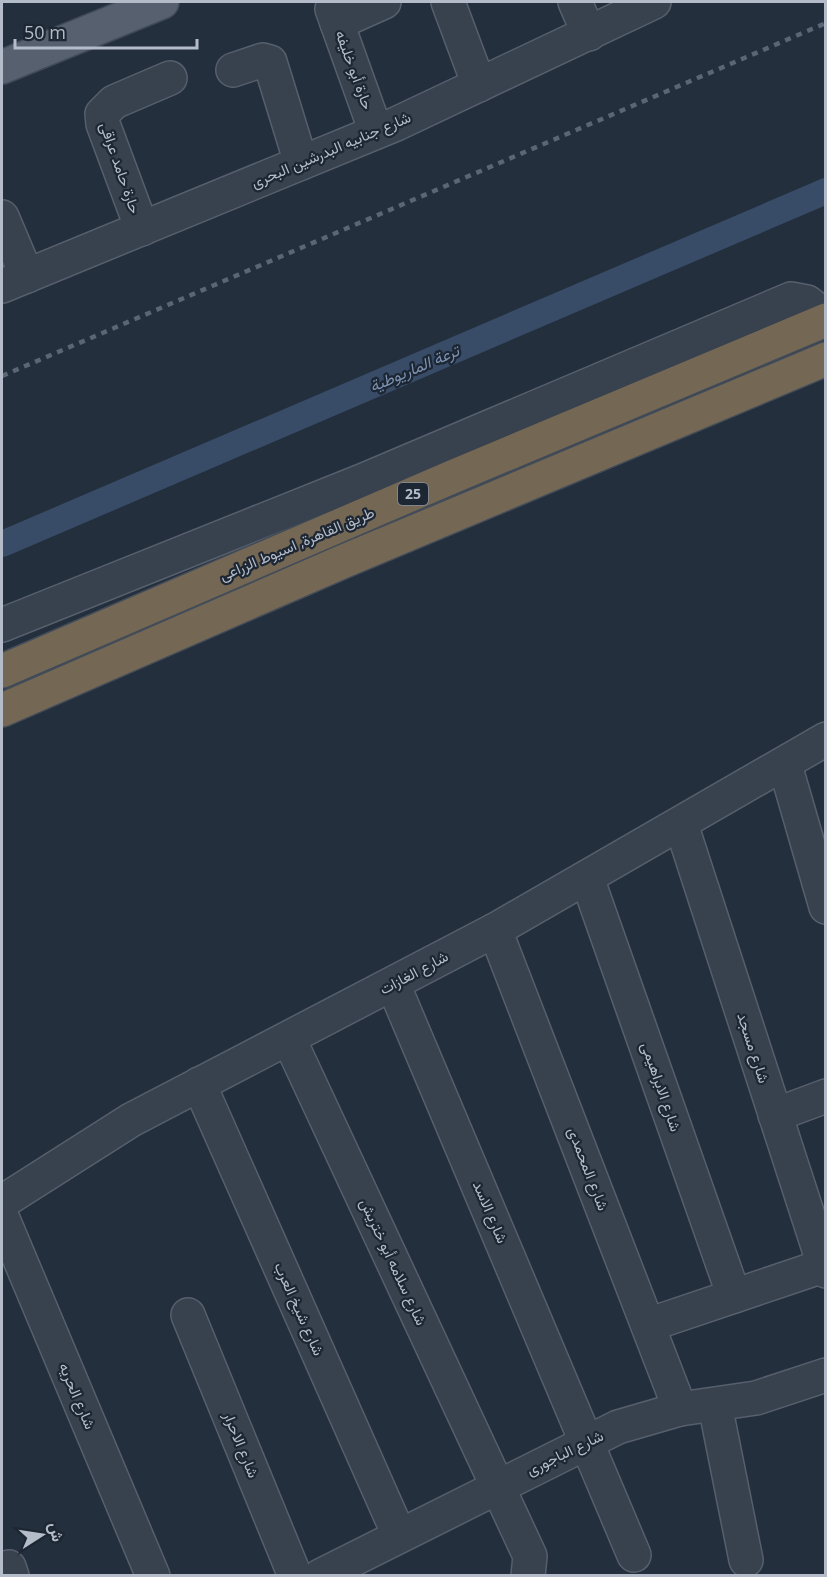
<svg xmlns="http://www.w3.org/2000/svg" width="827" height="1577" font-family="'Open Sans',Vazirmatn,sans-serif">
<rect width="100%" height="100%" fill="#242f3e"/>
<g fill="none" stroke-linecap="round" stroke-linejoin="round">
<polyline stroke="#394c67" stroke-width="26" points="2,544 826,191"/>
<defs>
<g id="minor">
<polyline points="448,2 479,85"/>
<polyline points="575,2 589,34"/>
<polyline points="332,9 376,132"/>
<polyline points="337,23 384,2"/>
<polyline points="233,70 263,60 270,62 301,163"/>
<polyline points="2,217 27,276"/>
<polyline points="142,229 103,124 102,114 114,102 170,78"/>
<polyline points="2,286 396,124 654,2"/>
<polyline points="2,625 364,480 791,299 807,302 826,317"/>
<polyline points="785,765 826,907"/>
<polyline points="681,824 826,1271"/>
<polyline points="587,878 734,1296"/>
<polyline points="495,930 680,1409"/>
<polyline points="393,984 634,1555"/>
<polyline points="289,1039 530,1556 528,1576"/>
<polyline points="199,1084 399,1535"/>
<polyline points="775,1115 826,1096"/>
<polyline points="2,1202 131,1120 495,930 826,739"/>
<polyline points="2,1217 153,1576"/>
<polyline points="188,1315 295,1576"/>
<polyline points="648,1325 826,1265"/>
<polyline points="715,1405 746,1560"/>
<polyline points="9,1567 12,1576"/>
<polyline points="320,1576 618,1427 680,1409 756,1398 826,1375"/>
</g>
<polyline id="major" points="2,67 162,2"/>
<g id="highway">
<polyline points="2,671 452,477 826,320"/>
<polyline points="2,710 342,562 826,359"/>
</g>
</defs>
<use href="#minor" stroke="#565f6c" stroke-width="36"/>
<use href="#major" stroke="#414a57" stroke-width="36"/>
<use href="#highway" stroke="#434c59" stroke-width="36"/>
<use href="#minor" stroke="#38414e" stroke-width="33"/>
<use href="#major" stroke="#56606e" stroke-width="33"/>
<use href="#highway" stroke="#746855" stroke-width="33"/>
<polyline stroke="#5a6575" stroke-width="4.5" stroke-dasharray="6 6" stroke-linecap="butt" points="2,376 826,23"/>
</g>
<g text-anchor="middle" stroke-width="4.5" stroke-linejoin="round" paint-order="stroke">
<rect fill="#1d2633" stroke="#878f9c" stroke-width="1.5" x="398" y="483" width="30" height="22" rx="4.5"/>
<g font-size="14" font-weight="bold" fill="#b4bcc9">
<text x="413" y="499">25</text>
</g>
<g font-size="15" fill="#b4bcc9" stroke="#1d2633">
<text transform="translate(354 70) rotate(70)" y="5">حارة أبو خليفه</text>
<text transform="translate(331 150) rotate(-23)" y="5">شارع جنابيه البدرشين البحرى</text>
<text transform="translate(120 168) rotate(71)" y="5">حارة حامد عراقى</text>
<text transform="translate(297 544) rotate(-23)" y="5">طريق القاهرة, اسيوط الزراعى</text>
<text transform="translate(414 973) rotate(-28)" y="5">شارع الغازات</text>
<text transform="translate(753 1048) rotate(72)" y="5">شارع مسجد</text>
<text transform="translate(661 1087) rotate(71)" y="5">شارع الابراهيمى</text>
<text transform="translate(588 1169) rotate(69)" y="5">شارع المحمدى</text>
<text transform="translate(490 1212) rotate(67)" y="5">شارع الاسد</text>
<text transform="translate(393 1262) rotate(65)" y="5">شارع سلامه أبو ختريش</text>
<text transform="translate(299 1309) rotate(66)" y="5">شارع شيخ العرب</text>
<text transform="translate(77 1396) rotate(67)" y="5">شارع الحريه</text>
<text transform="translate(241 1445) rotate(68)" y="5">شارع الاحرار</text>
<text transform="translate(565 1453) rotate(-26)" y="5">شارع الباجورى</text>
</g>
<g font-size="16" font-style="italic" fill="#7c92b1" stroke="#1d2633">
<text transform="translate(414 368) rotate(-23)" y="6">ترعة الماريوطية</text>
</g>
</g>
<rect width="827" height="1577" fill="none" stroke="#b4bcc9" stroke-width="6"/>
<g transform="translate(42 1535) rotate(78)" stroke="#1d2633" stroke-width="4.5" paint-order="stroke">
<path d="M0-4.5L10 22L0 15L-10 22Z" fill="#b4bcc9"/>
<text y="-9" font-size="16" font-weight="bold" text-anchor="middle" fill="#b4bcc9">ش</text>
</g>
<path d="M15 39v9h182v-9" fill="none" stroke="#b4bcc9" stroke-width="3"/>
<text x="24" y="39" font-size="18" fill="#b4bcc9" stroke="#1d2633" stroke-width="4.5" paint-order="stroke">50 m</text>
</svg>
